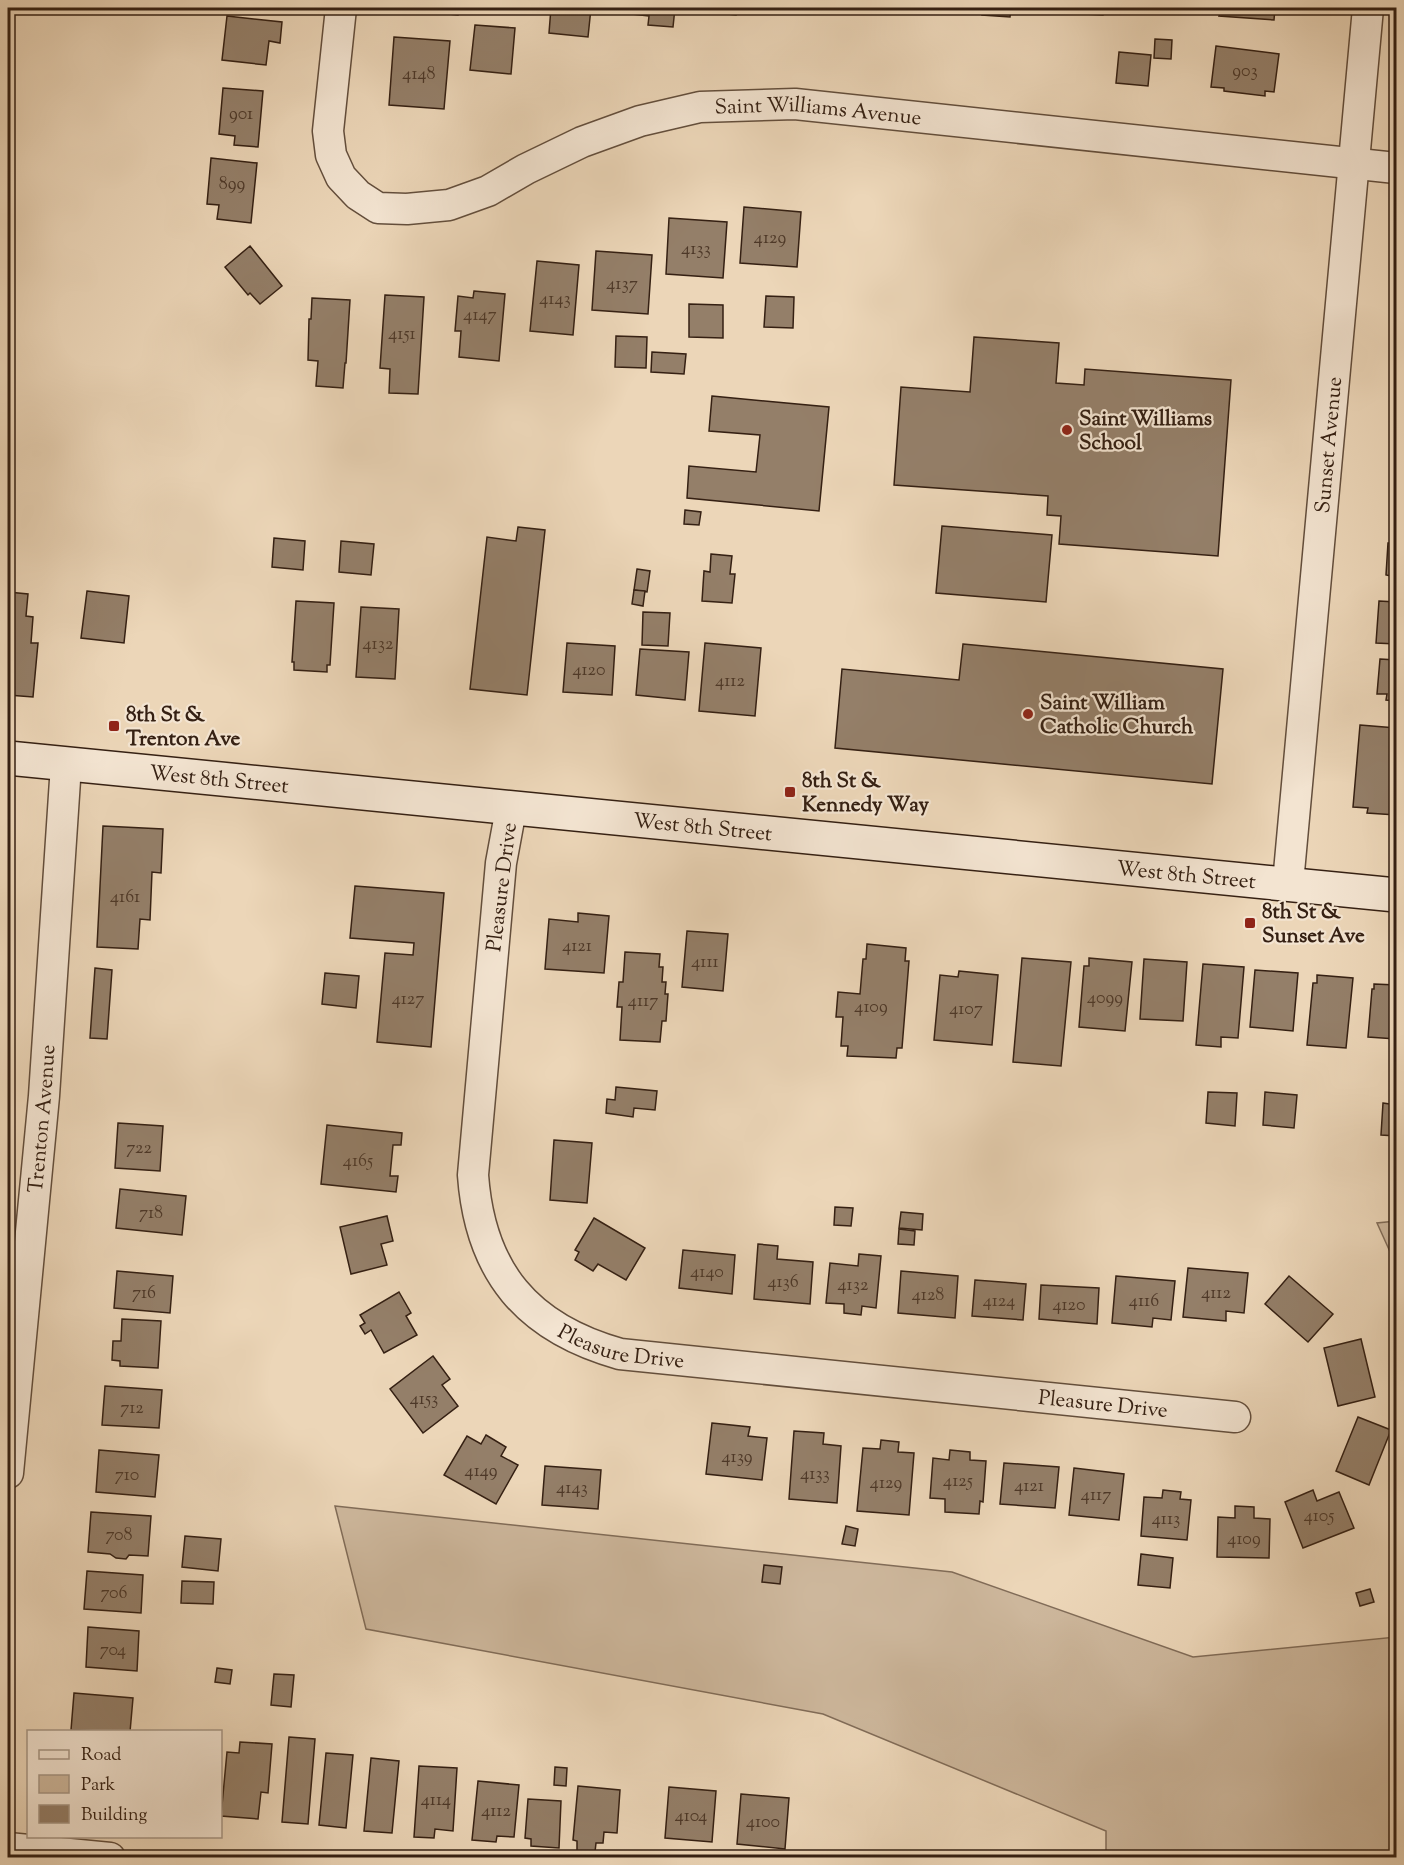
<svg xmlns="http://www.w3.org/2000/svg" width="1404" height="1865" font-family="'Sorts Mill Goudy',serif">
<rect width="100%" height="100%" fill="#ecd6b8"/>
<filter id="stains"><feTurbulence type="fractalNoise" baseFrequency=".00333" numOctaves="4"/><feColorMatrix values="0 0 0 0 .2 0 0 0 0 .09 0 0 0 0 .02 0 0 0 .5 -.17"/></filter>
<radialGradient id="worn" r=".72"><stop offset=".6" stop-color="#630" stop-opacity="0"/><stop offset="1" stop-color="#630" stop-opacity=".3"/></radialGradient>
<g fill="#cdb79c" stroke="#816c58" stroke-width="1.5">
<polygon points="1396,1221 1396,1265 1377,1223"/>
<polygon points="335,1506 952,1572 1193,1657 1396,1637 1396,1857 1106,1857 1106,1831 823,1714 366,1629"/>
</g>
<g fill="#947f69" stroke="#352013" stroke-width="1.5">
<polygon points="428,8 459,8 458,15 428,12"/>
<polygon points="551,8 591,8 588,37 549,33"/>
<polygon points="616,8 675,8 673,27 648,25 649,16 615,12"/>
<polygon points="698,8 736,8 736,15 698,11"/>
<polygon points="913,8 940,8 940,10"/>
<polygon points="983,8 1028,8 1028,10 1011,8 1010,17 982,15"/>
<polygon points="1066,8 1104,8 1103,15 1065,13"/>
<polygon points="1210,8 1275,8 1274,20 1219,16 1220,13 1210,12"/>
<polygon points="227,16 282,22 280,43 269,41 266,65 222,60"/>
<polygon points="475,25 515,28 511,74 470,70"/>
<polygon points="394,37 450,41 444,109 389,105"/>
<polygon points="1155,39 1172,40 1171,59 1154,58"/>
<polygon points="1216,46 1279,54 1274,92 1265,91 1265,96 1224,91 1224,88 1211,87"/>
<polygon points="1119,52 1151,55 1148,86 1116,83"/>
<polygon points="223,88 263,91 258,147 234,145 235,136 219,134"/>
<polygon points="211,158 257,163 251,223 217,219 219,205 207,204"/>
<polygon points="744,207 801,212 797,267 740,263"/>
<polygon points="669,218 727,222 723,278 666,274"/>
<polygon points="250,246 282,286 260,304 250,293 248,295 225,267"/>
<polygon points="596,251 652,255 648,314 592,310"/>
<polygon points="537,261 579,265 573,335 530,331"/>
<polygon points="474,291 505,294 499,361 459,357 461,331 455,331 458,296 473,298"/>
<polygon points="385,295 424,297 418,394 389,393 390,369 380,368"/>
<polygon points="766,296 794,297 793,328 764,327"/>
<polygon points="312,298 350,300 346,363 345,363 343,388 316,386 318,361 308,360 309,319 311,319"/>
<polygon points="689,304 723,305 723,338 689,337"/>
<polygon points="616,336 647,337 646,368 615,367"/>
<polygon points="974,337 1059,343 1056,383 1084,385 1085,369 1231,380 1218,556 1059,544 1061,516 1047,515 1048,496 894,485 901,387 970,392"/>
<polygon points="652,352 686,354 684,374 651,372"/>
<polygon points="712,396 829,407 819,511 687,498 689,466 756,472 760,435 709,431"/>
<polygon points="685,510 701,512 699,525 684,524"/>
<polygon points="1395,511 1396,512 1396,529 1393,529"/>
<polygon points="942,526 1052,535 1046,602 936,593"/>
<polygon points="518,527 545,530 527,695 470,689 487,537 516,541"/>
<polygon points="274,538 305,541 303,570 272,567"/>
<polygon points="341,541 374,544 371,575 339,572"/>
<polygon points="1388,543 1396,543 1396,577 1386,575"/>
<polygon points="711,554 732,556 730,574 735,574 732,603 702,601 704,571 710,572"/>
<polygon points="637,569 650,571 647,592 634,590"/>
<polygon points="634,590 645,591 643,606 632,604"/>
<polygon points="87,591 129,596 124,643 81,638"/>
<polygon points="8,592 28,594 26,616 33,617 31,643 38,643 33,697 8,695"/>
<polygon points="296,601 334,603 330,665 327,665 327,672 294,670 294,662 292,662"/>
<polygon points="1379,601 1396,602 1396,644 1376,643"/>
<polygon points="361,607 399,609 395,679 356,677"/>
<polygon points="643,612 670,613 668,646 642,645"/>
<polygon points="567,643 615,646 612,695 563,692"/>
<polygon points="705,643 761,648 755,716 699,711"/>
<polygon points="963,644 1223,669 1212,784 835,748 842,669 959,680"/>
<polygon points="640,649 689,652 685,700 636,695"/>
<polygon points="1380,659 1396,660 1396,701 1386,700 1387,694 1377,694"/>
<polygon points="1360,725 1396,728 1396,815 1367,813 1368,808 1353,807"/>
<polygon points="103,826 163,829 161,873 152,872 150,920 140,919 138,949 97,947"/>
<polygon points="8,867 10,867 8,902"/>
<polygon points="355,886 444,893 431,1047 377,1042 385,953 413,955 414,943 350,938"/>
<polygon points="578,913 609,916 604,973 545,969 549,919 578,922"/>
<polygon points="687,931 728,934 723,991 682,987"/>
<polygon points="867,944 906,948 905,961 909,961 902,1048 897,1048 896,1058 847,1056 848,1046 841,1046 843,1017 836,1017 838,992 860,994 863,959 866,959"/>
<polygon points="625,952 660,954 659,967 663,967 662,982 666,982 665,994 668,994 666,1021 662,1021 660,1042 620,1040 622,1007 617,1007 619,982 623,982"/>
<polygon points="1022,958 1071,962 1061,1066 1013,1062"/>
<polygon points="1089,958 1132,962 1125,1031 1079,1027 1084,966 1089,966"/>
<polygon points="1144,959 1187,962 1183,1021 1140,1019"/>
<polygon points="1203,964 1244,967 1238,1038 1221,1037 1221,1047 1196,1045"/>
<polygon points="95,968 112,970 107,1039 90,1038"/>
<polygon points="1255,970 1298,973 1293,1031 1250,1027"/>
<polygon points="959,971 998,975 992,1045 934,1040 940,975 958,977"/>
<polygon points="325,973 359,976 356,1008 322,1004"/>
<polygon points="1317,975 1353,978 1346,1048 1307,1045 1313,983 1317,983"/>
<polygon points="1374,984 1396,985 1396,1039 1368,1037 1372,989 1374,989"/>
<polygon points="616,1087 657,1091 655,1110 634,1108 633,1117 606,1113 607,1099 615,1100"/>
<polygon points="1208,1092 1237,1093 1235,1126 1206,1123"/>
<polygon points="1265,1092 1297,1095 1294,1128 1263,1125"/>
<polygon points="1383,1103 1396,1105 1396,1136 1381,1135"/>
<polygon points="118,1123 163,1126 160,1171 115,1168"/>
<polygon points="327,1125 402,1133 401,1145 393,1145 390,1176 398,1176 396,1192 321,1184"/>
<polygon points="554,1140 592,1143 587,1203 550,1200"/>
<polygon points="120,1189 186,1196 182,1235 116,1228"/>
<polygon points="835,1207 853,1208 851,1226 834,1225"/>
<polygon points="901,1212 923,1214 922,1230 899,1228"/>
<polygon points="387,1216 393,1241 381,1244 387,1265 351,1274 340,1227"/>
<polygon points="594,1218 645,1248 626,1280 598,1264 593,1271 575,1260 579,1252 575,1250"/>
<polygon points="899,1229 915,1231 914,1245 898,1244"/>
<polygon points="758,1244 778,1246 777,1259 813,1262 810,1304 754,1299"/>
<polygon points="683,1250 735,1255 732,1294 679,1288"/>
<polygon points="859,1254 881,1256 876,1308 862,1306 861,1315 844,1313 844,1304 826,1303 830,1263 858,1266"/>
<polygon points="1188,1268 1248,1273 1244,1313 1226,1311 1226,1321 1183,1317"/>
<polygon points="117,1271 173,1276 170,1313 114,1308"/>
<polygon points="901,1271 958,1276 955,1318 898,1313"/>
<polygon points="1116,1276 1175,1281 1171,1320 1153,1318 1152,1327 1112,1323"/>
<polygon points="1289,1276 1333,1314 1308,1342 1265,1304"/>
<polygon points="975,1280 1026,1284 1023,1320 972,1316"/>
<polygon points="1041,1285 1099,1288 1097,1324 1039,1319"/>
<polygon points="399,1292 411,1313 406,1316 417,1335 384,1353 371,1330 365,1334 360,1326 365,1323 360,1315"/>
<polygon points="122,1319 161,1321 158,1368 120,1366 120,1361 112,1360 113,1341 121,1341"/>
<polygon points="1361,1339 1375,1397 1338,1406 1324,1348"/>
<polygon points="433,1356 450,1379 442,1385 458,1406 423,1433 390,1389"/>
<polygon points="105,1386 162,1390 159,1428 102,1425"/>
<polygon points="1358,1417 1391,1430 1369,1485 1336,1471"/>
<polygon points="712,1423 750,1427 748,1436 767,1438 762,1480 706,1474"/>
<polygon points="794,1431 824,1433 823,1444 841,1446 837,1503 789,1499"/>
<polygon points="486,1435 506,1447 501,1456 518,1465 496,1504 444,1475 467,1436 481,1444"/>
<polygon points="881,1440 899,1442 898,1452 914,1453 909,1515 857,1511 863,1448 880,1449"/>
<polygon points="99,1450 159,1455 155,1497 96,1492"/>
<polygon points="950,1450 970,1452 970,1460 986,1461 983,1502 980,1501 979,1514 945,1512 945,1499 930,1498 933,1458 949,1460"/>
<polygon points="1004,1463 1059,1467 1055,1508 1000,1504"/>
<polygon points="545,1466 601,1470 598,1509 542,1505"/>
<polygon points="1074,1468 1124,1474 1119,1520 1069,1515"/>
<polygon points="1163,1490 1181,1492 1180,1499 1191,1500 1187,1540 1141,1536 1144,1497 1162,1498"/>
<polygon points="1313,1490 1317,1501 1339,1492 1354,1528 1303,1548 1285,1502"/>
<polygon points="1235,1506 1254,1507 1254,1518 1270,1519 1269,1558 1217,1557 1218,1517 1235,1518"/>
<polygon points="91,1512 151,1516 148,1556 129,1555 126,1559 116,1558 110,1554 88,1552"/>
<polygon points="846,1526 858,1529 855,1546 842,1544"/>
<polygon points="185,1536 221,1539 218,1571 182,1567"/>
<polygon points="1141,1554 1173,1558 1170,1588 1138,1585"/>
<polygon points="764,1565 782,1567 780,1584 762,1582"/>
<polygon points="87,1571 143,1575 141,1613 84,1609"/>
<polygon points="182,1581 214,1582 213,1604 181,1603"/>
<polygon points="1370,1589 1374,1602 1360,1606 1356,1593"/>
<polygon points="88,1627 139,1631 137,1671 86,1667"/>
<polygon points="217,1668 232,1670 230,1684 215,1682"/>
<polygon points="274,1674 294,1675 291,1707 271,1705"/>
<polygon points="74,1693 133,1698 130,1732 71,1730"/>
<polygon points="289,1737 315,1739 308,1824 282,1822"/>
<polygon points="240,1742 272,1744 268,1793 261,1792 258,1819 221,1816 227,1752 239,1753"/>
<polygon points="326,1753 353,1755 346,1828 319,1825"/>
<polygon points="371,1758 399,1761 392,1833 364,1831"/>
<polygon points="419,1766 457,1768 453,1831 435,1829 434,1838 414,1837"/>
<polygon points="555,1767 567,1768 566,1786 554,1785"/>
<polygon points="478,1781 519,1785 514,1837 497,1836 496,1842 472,1840"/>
<polygon points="578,1786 620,1790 617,1833 604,1832 603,1843 596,1843 595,1852 577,1851 577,1841 573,1840"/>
<polygon points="669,1787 716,1791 712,1842 665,1838"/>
<polygon points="741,1794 789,1798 785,1849 737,1844"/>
<polygon points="528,1799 561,1801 559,1848 531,1846 531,1839 525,1838"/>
<rect x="984" y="1852" width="43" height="6"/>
</g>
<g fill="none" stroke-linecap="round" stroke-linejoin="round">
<defs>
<g id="street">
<path id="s1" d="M341,8l-13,123 3,24 10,22 17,18 20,13 29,1 42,-4 39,-14 38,-22 56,-27 58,-21 60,-14 95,-3 601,64"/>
<path id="s2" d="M511,809l-10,54 -28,312c7,97 54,153 147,179l615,63"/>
<path id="s3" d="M1288,883l80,-875"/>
<path id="s4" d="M8,1473l36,-377 22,-331"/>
<polyline points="8,1848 110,1858"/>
</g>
<g id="secondary">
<path id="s5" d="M8,758l1388,137"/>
</g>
</defs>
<use href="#street" stroke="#634e3c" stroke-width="33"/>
<use href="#secondary" stroke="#352013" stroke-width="36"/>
<use href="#street" stroke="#f3e4d1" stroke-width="30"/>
<use href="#secondary" stroke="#f3e4d1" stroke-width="33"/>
</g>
<g fill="#8f2418" stroke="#f3e4d1" stroke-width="2">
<circle cx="1067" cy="430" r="6"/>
<circle cx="1028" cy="714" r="6"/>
<rect x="108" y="720" width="12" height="12" rx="3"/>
<rect x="784" y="786" width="12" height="12" rx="3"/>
<rect x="1244" y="917" width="12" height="12" rx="3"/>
</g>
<g text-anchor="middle" stroke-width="4.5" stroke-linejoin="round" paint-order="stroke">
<g font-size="18" fill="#4d3828">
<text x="1245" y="76">903</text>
<text x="419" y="79">4148</text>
<text x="241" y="119">901</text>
<text x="232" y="189">899</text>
<text x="770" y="243">4129</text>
<text x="696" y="254">4133</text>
<text x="622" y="289">4137</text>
<text x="555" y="304">4143</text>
<text x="480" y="320">4147</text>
<text x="402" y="339">4151</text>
<text x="378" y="649">4132</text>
<text x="589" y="675">4120</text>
<text x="730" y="686">4112</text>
<text x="125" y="902">4161</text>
<text x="577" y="951">4121</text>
<text x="705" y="967">4111</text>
<text x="1105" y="1003">4099</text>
<text x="408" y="1004">4127</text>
<text x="643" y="1006">4117</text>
<text x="871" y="1012">4109</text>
<text x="966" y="1014">4107</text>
<text x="139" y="1153">722</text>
<text x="358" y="1166">4165</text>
<text x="151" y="1218">718</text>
<text x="707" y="1277">4140</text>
<text x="783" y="1287">4136</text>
<text x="853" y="1290">4132</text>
<text x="144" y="1298">716</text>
<text x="1216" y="1298">4112</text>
<text x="928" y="1300">4128</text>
<text x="999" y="1306">4124</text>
<text x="1144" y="1306">4116</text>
<text x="1069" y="1310">4120</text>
<text x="424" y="1404">4153</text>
<text x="132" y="1413">712</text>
<text x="737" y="1462">4139</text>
<text x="481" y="1476">4149</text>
<text x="815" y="1479">4133</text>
<text x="127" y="1480">710</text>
<text x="958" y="1486">4125</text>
<text x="886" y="1488">4129</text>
<text x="1029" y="1491">4121</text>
<text x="572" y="1493">4143</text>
<text x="1096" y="1500">4117</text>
<text x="1319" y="1521">4105</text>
<text x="1166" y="1524">4113</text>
<text x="119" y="1540">708</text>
<text x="1244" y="1544">4109</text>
<text x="114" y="1598">706</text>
<text x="113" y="1655">704</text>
<text x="436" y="1805">4114</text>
<text x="496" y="1816">4112</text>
<text x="691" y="1821">4104</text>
<text x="763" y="1827">4100</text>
</g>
<g font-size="21" fill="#352013" stroke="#f3e4d1">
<text dy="7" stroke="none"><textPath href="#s1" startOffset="681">Saint Williams Avenue</textPath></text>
<text dy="7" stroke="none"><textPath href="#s3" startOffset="440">Sunset Avenue</textPath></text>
<text dy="7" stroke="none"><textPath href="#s5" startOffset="212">West 8th Street</textPath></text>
<text dy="7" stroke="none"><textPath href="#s5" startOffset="698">West 8th Street</textPath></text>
<text dy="7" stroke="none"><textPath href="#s5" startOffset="1184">West 8th Street</textPath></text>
<text transform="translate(501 887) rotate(-83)" y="7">Pleasure Drive</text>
<text dy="7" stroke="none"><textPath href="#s4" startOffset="356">Trenton Avenue</textPath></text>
<text dy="7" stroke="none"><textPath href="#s2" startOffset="618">Pleasure Drive</textPath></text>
<text dy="7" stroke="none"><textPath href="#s2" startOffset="1104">Pleasure Drive</textPath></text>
</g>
<g font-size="21" font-weight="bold" fill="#352013" stroke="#f3e4d1" text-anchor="start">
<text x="1079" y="425">Saint Williams<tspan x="1079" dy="24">School</tspan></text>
<text x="1040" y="709">Saint William<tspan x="1040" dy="24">Catholic Church</tspan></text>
<text x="126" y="721">8th St &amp;<tspan x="126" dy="24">Trenton Ave</tspan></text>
<text x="802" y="787">8th St &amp;<tspan x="802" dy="24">Kennedy Way</tspan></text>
<text x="1262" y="918">8th St &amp;<tspan x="1262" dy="24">Sunset Ave</tspan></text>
</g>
</g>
<rect width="1404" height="1865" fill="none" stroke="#ecd6b8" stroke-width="30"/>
<rect x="9" y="9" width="1386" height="1847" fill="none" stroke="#352013" stroke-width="3"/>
<rect x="15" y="15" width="1374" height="1835" fill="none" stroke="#352013" stroke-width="1.5"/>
<rect x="27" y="1730" width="195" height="108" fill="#f3e4d1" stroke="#a79685" stroke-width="1.5"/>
<rect x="39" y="1750" width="30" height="9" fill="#f3e4d1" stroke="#a79685" stroke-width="1.5"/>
<text x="81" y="1760" font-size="18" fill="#352013">Road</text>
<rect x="39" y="1775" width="30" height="18" fill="#cdb79c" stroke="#a79685" stroke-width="1.5"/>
<text x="81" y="1790" font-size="18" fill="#352013">Park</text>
<rect x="39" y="1805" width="30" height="18" fill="#947f69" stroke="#a79685" stroke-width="1.5"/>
<text x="81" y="1820" font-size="18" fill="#352013">Building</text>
<rect width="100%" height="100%" filter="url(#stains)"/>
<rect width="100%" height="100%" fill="url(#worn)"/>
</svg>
